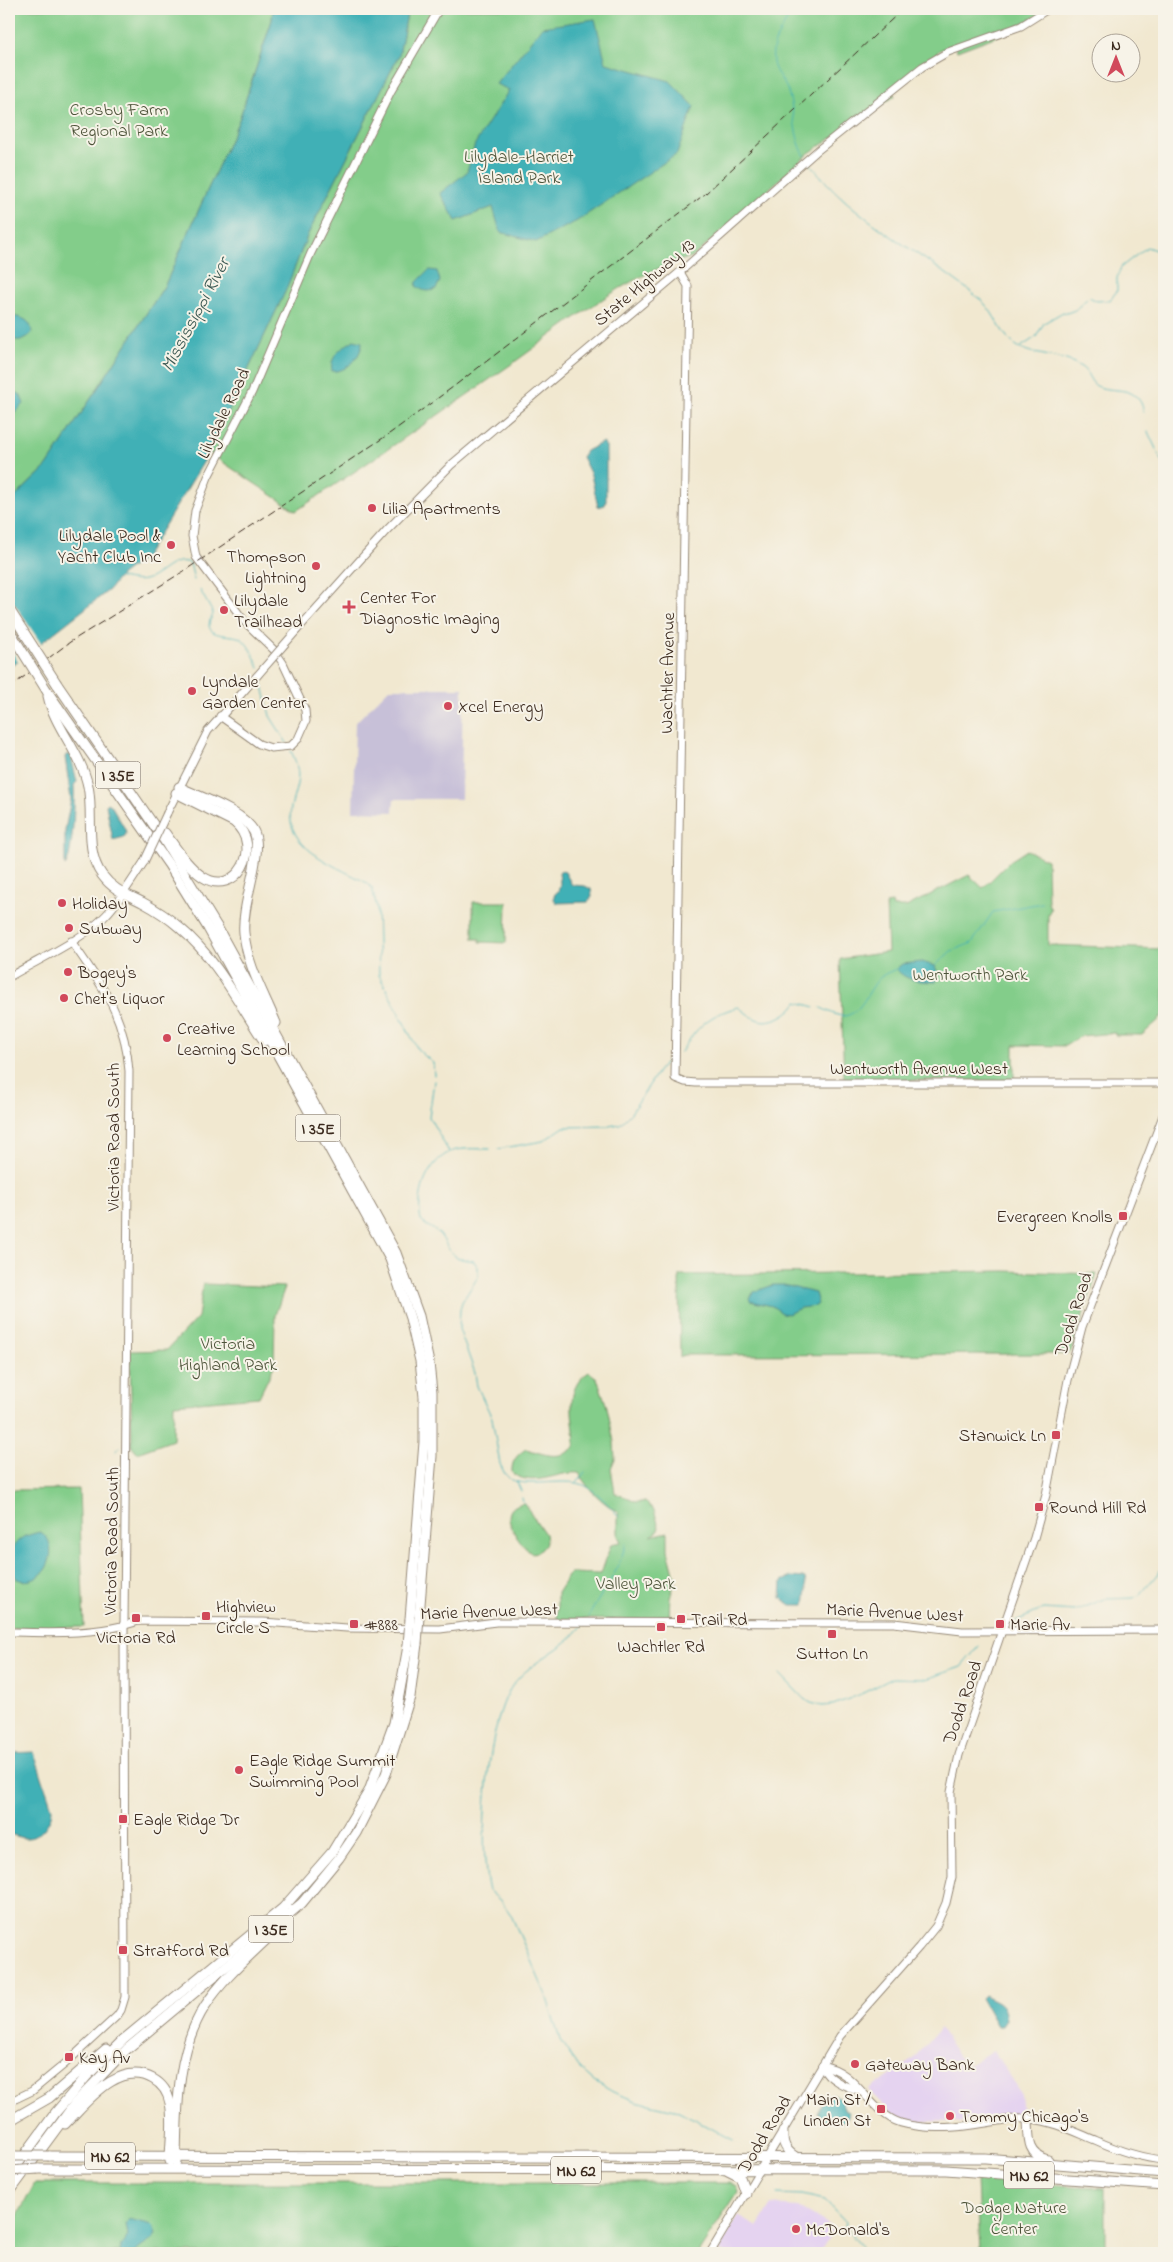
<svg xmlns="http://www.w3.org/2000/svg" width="1173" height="2262" font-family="'Indie Flower',sans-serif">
<rect width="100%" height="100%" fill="#f7f3e8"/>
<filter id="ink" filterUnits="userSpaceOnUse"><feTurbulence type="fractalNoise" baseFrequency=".02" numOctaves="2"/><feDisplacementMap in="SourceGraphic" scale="10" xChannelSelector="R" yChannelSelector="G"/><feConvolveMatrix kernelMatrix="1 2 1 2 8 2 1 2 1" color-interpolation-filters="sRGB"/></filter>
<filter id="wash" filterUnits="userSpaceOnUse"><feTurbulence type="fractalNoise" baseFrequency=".0096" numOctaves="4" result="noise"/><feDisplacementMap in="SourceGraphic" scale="20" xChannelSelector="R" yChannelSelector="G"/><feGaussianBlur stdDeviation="1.12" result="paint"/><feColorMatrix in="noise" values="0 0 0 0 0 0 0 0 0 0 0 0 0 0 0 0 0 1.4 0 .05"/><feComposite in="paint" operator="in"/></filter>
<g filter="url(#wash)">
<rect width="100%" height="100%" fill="#f1e8d0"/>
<g fill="#e5d3f0">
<polygon points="940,2028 965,2067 993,2050 1021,2094 1023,2113 966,2122 911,2121 893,2115 868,2090 915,2058"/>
<polygon points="772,2205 798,2207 835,2228 819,2253 720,2253 722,2244 738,2216 758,2227"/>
</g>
<polygon fill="#c7c0d8" points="390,688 463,688 461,799 394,799 393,812 353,811 355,723"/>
<g fill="#83cd8a" stroke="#5f7c54">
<polygon points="9,9 273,9 272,20 239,120 165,285 47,466 9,503"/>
<path d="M408,9h641l-44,24 -48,18 -3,-7 -14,6 -48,42 3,4 -86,57 -116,104c-66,15 -132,73 -187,111 -70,49 -140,96 -210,143l-87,-58 76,-161 23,-58 91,-179z"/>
<polygon points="1027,850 1047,860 1048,903 1051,909 1048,914 1048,945 1164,949 1164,1011 1161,1018 1142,1035 1115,1035 1115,1033 1081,1036 1065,1046 1014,1045 1014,1081 844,1080 840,959 888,952 886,904 892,903 893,907 906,907 969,875 983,888 1010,861"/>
<polygon points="473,902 507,902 506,943 480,942 480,939 473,939"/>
<polygon points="1005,1271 1097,1274 1071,1351 1067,1354 684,1355 680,1357 679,1275"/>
<polygon points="203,1284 285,1287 275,1315 274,1366 259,1397 174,1404 173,1440 137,1453 132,1447 130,1351 167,1350 198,1317"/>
<path d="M589,1372l8,6 10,29 7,35 1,17 -4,9 4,25 21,9h9l9,8 5,17 -2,5 -6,4 17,-4v18l8,30 -6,17 -1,23 -112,-1v-26l13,-20 31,1 10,-30 10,-2 -3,-6v-24c-15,-9 -31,-23 -39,-39 -23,-2 -45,16 -67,0 -1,-12 5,-18 14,-24 18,5 35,13 49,-3 0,-26 -13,-57 14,-74z"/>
<polygon points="79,1489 84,1627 9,1628 9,1490"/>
<path d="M524,1503l21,31 1,9 -8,9 -7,1c-13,-10 -38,-45 -7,-50z"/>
<polygon points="977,2180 1105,2188 1105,2253 980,2253"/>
<polygon points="35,2183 729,2183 736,2187 738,2192 698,2253 9,2253 9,2232"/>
</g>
<g fill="#3fb0b6" stroke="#3d6d6a">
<polygon points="273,9 408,9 399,55 308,234 285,292 209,453 146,556 119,577 109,590 9,668 9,503 47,466 165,285 239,120 272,20"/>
<polygon points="595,19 606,63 670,81 694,106 677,154 577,221 536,242 500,232 493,207 456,221 440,193 467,172 475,144 509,90 496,84 542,27"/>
<path d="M429,270l8,1 3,10 -4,8c-8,3 -12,3 -20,-3l1,-4z"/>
<path d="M12,316c12,2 19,4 20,17 -7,7 -15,10 -23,4v-19z"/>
<path d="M354,340l8,2c0,14 -16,31 -30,29 -3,-15 11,-24 22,-31z"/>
<polygon points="11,391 20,394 24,404 9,419 9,392"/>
<polygon points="603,442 606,447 606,500 605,505 598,507 591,475 582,457 586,451"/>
<path d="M67,754l4,2 6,26 -3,3c1,14 -1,72 -9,81v-36l6,-31 -6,-42z"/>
<polygon points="108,803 111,805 125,829 126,834 124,837 113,840 106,805"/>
<path d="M561,871l4,1 7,13 13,1 6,3 1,8 -4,5 -31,1 -3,-4v-4c8,-6 6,-13 5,-22z"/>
<path d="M922,962l13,4 3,8 -2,8c-15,-1 -29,0 -40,-13l6,-5z"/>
<polygon points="773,1285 784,1285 815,1293 818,1304 816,1306 800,1308 788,1314 782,1313 772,1306 750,1301 749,1298 754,1292"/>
<path d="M40,1532c22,10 8,58 -23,47l-8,-14c4,-24 9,-28 31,-33z"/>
<polygon points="791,1577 805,1578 807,1590 805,1605 791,1605 781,1598 782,1581"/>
<path d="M34,1752l18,56c0,14 -12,31 -27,30 -5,0 -11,-3 -16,-4v-81z"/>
<path d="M984,1995c14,8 20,6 22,25l-4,6h-5l-16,-28z"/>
<polygon points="833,2094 840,2098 845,2111 849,2112 845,2121 825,2123 817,2112 824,2098"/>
<path d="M129,2219l24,6 3,9c-4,9 -15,11 -21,19h-15l1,-7 7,-10 -2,-12z"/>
</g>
<polygon fill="#f1e8d0" points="9,596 42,645 19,663 9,647"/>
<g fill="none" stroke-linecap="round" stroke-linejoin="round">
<g stroke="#3fb0b6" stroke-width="1">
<path d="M794,9c-9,17 -24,31 -21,53 1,10 10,18 14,27 8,21 6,48 18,67"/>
<path d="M809,162c46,61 116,91 173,139 15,14 19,37 38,47 19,9 44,7 61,19 7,4 8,13 14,18 15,10 43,-4 49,27"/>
<polyline points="1021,347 1036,337 1044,323 1063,312 1067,313 1075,310 1089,297 1097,301 1110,300 1117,291 1117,278 1121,267 1147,247 1164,253"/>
<polyline points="1148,432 1164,466"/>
<path d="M117,577c8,2 20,5 28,3 16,-4 27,-24 45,-17l4,17"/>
<path d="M200,590l13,23c0,3 -2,5 -3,7 -6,19 21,13 30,18 9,5 15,20 19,30"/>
<polyline points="261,677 270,716 287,743"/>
<path d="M291,751c11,23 7,30 1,52 -12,45 45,63 75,80l5,5 5,20 2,67 39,75 15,13 1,12"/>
<polyline points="935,966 951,951 972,943 993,912 1042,903"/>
<path d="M821,1008c7,3 15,8 23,8 19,-2 24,-29 38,-40 4,-3 10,-5 14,-7"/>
<path d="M681,1052c17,-26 26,-36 57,-45 6,4 14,11 21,13 13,4 32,-7 38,-18l18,5"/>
<polyline points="434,1081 429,1117 449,1152"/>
<path d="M490,1149c-12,0 -31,-2 -42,4 -23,12 -32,45 -27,68 6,6 15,8 20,15 12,19 9,22 33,25l4,7v9l-16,25 -2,8 -1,19 16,44 2,13 15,32 8,46 5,10 6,6 7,2c19,3 42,-2 59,1 16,3 32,22 42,34"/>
<polyline points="498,1149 543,1141 564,1127 609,1126 620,1124 631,1113 659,1070 671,1057"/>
<polyline points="116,1451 120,1447"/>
<polyline points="517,1482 521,1491"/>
<polyline points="577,1482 585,1472"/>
<polyline points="522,1498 524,1503"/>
<polyline points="606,1587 618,1567 626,1544"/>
<polyline points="588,1617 603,1592"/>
<polyline points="1016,1621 1044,1609 1075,1611 1105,1599 1133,1598 1140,1595 1164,1566"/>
<path d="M582,1626c-18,24 -48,33 -67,56 -29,35 -37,166 -26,209l13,11 9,13 35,80 14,45 18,27 16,14 19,11 23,9 43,10 54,29"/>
<polyline points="780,1674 804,1699 811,1703 822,1706 833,1705 859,1695 893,1678 926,1679 961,1667 979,1646"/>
<polyline points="777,2194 802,2195 825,2200 846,2222 845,2227 867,2253"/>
</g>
</g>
</g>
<g filter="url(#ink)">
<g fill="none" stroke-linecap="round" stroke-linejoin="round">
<defs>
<g id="secondary">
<polyline points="680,272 688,286 675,1078 685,1082 696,1083 1164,1083"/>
<polyline points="297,630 386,531 451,465 680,272 818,150 922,67 948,52 1021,26 1048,9"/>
<polyline points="220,716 259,744 271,748 291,746 298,739 306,721 305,710 283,663 274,650 245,622 196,557 192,536 195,511 208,477 252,392 311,253 391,91 439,9"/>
<polyline points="167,813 208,731 236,700"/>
<path d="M9,977c32,-19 71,-35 97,-62 15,-16 26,-35 38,-53"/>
<path d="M9,1632c39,1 92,3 129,-11l125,1 84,6 93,1 56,-7 398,1 68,8 202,-1"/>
<path d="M822,2066c34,3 47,47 79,57 21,6 50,5 72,2 19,-2 37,-8 57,-6 23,2 43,12 65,21 22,10 45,18 69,20"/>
<path d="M822,2066c6,13 24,22 38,24"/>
<path d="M9,2102l23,-11 34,-28 51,-47 4,-6 4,-13 -1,-371 5,-555c-4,-56 -27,-86 -58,-130"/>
<polyline points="710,2253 840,2036 919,1947 936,1926 946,1903 952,1877 951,1792 959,1755 1034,1538 1046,1495 1068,1380 1082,1327 1164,1113"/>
</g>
<g id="highway">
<polyline points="57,684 164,840 216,925 396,1253 419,1316 429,1363 432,1392 432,1456 419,1617"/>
<polyline points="47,691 169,865 208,928 390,1259 410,1318 420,1361 424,1397 424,1442 410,1619"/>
<path d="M48,696c7,32 33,57 40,90 6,28 -4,65 14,89 11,15 24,19 40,27 13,7 27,16 38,26 36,30 58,74 84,113"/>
<path d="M179,787c20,10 65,24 75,45 10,22 -13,71 -10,101 3,32 20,61 32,90"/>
<path d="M165,833c11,15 22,33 38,44 32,21 62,-29 31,-55l-58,-29"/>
<path d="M1028,2118c1,18 -2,37 20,42"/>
<polyline points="9,2121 49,2098 106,2049"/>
<path d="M65,2124c21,-21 54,-65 88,-45 9,5 15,14 17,24 4,18 0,40 0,58"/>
<path d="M783,2132c-1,12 3,19 13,25"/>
<polyline points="49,2156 985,2158 1164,2173"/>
<path d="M176,2162c1,-53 0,-110 29,-156 17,-26 40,-46 62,-67"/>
<polyline points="38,2169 946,2170 1164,2186"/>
<polyline points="728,2171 740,2177 746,2194"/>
<polyline points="9,2176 56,2112 87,2076 123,2040 283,1908 332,1852 369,1791 394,1723 408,1646"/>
<polyline points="9,2193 76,2102 127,2049 302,1903 339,1858 356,1833 386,1774 410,1697 417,1644"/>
</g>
</defs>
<use href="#secondary" stroke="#968977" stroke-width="9"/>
<use href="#highway" stroke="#968977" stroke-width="11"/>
<use href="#secondary" stroke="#fff" stroke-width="7"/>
<use href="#highway" stroke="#fff" stroke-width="9"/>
<polyline stroke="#3b2a1e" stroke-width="1" stroke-dasharray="8 4" stroke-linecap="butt" points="9,688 70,642 184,571 389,434 453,387 705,194 903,9"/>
<defs>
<g id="secondary-bridge">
<polyline points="236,700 297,630"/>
<polyline points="144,862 167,813"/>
</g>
<g id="highway-bridge">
<polyline points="9,609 57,684"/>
<polyline points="9,630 47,691"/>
<polyline points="417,1644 419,1617"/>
<polyline points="408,1646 410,1619"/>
<polyline points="9,2156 49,2156"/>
<polyline points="9,2171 38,2169"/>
</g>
</defs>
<use href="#secondary-bridge" stroke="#968977" stroke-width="9" stroke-linecap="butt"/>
<use href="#highway-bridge" stroke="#968977" stroke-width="11" stroke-linecap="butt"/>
<use href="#secondary-bridge" stroke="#fff" stroke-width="7"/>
<use href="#highway-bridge" stroke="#fff" stroke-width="9"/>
</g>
</g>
<g fill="#d1495b" stroke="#f7f3e8" stroke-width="2">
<circle cx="372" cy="508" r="5"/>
<circle cx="171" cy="545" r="5"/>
<circle cx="316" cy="566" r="5"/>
<path d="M346.5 599.5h5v5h5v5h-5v5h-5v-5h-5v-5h5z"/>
<circle cx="224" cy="610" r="5"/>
<circle cx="192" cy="691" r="5"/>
<circle cx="448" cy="706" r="5"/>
<circle cx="62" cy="903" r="5"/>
<circle cx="69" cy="928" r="5"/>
<circle cx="68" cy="972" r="5"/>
<circle cx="64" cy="998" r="5"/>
<circle cx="167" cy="1038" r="5"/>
<rect x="1118" y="1211" width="10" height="10" rx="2.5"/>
<rect x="1051" y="1430" width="10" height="10" rx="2.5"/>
<rect x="1034" y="1502" width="10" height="10" rx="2.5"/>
<rect x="201" y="1611" width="10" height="10" rx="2.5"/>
<rect x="131" y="1613" width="10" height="10" rx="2.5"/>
<rect x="676" y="1614" width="10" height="10" rx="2.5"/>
<rect x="349" y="1619" width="10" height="10" rx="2.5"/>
<rect x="995" y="1619" width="10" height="10" rx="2.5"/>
<rect x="656" y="1622" width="10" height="10" rx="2.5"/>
<rect x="827" y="1629" width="10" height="10" rx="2.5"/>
<circle cx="239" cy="1770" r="5"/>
<rect x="118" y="1814" width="10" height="10" rx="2.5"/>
<rect x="118" y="1945" width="10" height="10" rx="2.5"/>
<rect x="64" y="2052" width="10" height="10" rx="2.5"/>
<circle cx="855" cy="2064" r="5"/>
<rect x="876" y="2104" width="10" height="10" rx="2.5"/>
<circle cx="950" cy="2116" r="5"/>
<circle cx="796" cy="2229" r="5"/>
</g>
<g text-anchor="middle" stroke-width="4" stroke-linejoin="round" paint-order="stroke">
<g fill="#f7f3e8" stroke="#73665b" stroke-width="1">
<rect x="95.5" y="761.5" width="45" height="27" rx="4"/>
<rect x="295.5" y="1114.5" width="45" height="27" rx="4"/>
<rect x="248.5" y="1915.5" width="45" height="27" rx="4"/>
<rect x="85" y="2142.5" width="50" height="27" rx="4"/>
<rect x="551" y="2156.5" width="50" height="27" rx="4"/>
<rect x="1004" y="2161.5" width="50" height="27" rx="4"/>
</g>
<g font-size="16" font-weight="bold" fill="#3b2a1e">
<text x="118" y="781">I 35E</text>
<text x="318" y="1134">I 35E</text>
<text x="271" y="1935">I 35E</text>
<text x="110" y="2162">MN 62</text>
<text x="576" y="2176">MN 62</text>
<text x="1029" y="2181">MN 62</text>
</g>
<g font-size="18" fill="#4d5339" stroke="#f7f3e8">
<text x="119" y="115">Crosby Farm<tspan x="119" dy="21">Regional Park</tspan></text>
<text x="519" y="162">Lilydale-Harriet<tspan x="519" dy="21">Island Park</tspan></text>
<text x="970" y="980">Wentworth Park</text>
<text x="228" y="1349">Victoria<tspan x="228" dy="21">Highland Park</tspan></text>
<text x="636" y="1589">Valley Park</text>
<text x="1014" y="2213">Dodge Nature<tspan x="1014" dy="21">Center</tspan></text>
</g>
<g font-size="18" fill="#3b2a1e" stroke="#f7f3e8">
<text transform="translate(644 282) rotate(-40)" y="6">State Highway 13</text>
<text transform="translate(223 413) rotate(-64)" y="6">Lilydale Road</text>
<text transform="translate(667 673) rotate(-89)" y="6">Wachtler Avenue</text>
<text x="919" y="1074">Wentworth Avenue West</text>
<text transform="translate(113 1137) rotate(-90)" y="6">Victoria Road South</text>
<text transform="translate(1073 1314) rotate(-72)" y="6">Dodd Road</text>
<text transform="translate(111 1541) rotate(-89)" y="6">Victoria Road South</text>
<text transform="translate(489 1611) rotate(-2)" y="6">Marie Avenue West</text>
<text transform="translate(895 1612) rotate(3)" y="6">Marie Avenue West</text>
<text transform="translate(962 1702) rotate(-71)" y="6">Dodd Road</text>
<text transform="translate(764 2134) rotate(-59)" y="6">Dodd Road</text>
</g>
<g font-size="18" fill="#3b2a1e" stroke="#f7f3e8" text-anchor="start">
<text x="382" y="514">Lilia Apartments</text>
<text x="161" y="541" text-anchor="end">Lilydale Pool &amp;<tspan x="161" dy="21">Yacht Club Inc</tspan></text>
<text x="306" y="562" text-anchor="end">Thompson<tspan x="306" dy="21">Lightning</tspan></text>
<text x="360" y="603">Center For<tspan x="360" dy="21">Diagnostic Imaging</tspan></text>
<text x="234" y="606">Lilydale<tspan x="234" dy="21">Trailhead</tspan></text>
<text x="202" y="687">Lyndale<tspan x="202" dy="21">Garden Center</tspan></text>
<text x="458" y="712">Xcel Energy</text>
<text x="72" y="909">Holiday</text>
<text x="79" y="934">Subway</text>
<text x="78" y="978">Bogey's</text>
<text x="74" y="1004">Chet's Liquor</text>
<text x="177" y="1034">Creative<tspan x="177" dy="21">Learning School</tspan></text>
<text x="1113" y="1222" text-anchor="end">Evergreen Knolls</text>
<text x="1046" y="1441" text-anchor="end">Stanwick Ln</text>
<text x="1049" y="1513">Round Hill Rd</text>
<text x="216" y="1612">Highview<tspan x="216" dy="21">Circle S</tspan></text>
<text x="691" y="1625">Trail Rd</text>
<text x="364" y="1630">#888</text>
<text x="1010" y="1630">Marie Av</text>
<text x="136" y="1643" text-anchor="middle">Victoria Rd</text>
<text x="661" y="1652" text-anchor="middle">Wachtler Rd</text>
<text x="832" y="1659" text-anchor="middle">Sutton Ln</text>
<text x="249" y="1766">Eagle Ridge Summit<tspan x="249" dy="21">Swimming Pool</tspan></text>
<text x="133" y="1825">Eagle Ridge Dr</text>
<text x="133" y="1956">Stratford Rd</text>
<text x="79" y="2063">Kay Av</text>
<text x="865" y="2070">Gateway Bank</text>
<text x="871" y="2105" text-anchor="end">Main St /<tspan x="871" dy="21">Linden St</tspan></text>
<text x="960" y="2122">Tommy Chicago's</text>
<text x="806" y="2235">McDonald's</text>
</g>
<g font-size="19" font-style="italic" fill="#3c5953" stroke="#f7f3e8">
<text transform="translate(194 314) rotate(-62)" y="7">Mississippi River</text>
</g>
</g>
<rect width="1173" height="2262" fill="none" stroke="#f7f3e8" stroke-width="30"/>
<g transform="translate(1116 58)"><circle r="24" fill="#f7f3e8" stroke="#aca397"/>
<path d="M0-4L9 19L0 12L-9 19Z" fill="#d1495b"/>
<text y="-8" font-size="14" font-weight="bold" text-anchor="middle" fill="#3b2a1e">N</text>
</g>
</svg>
